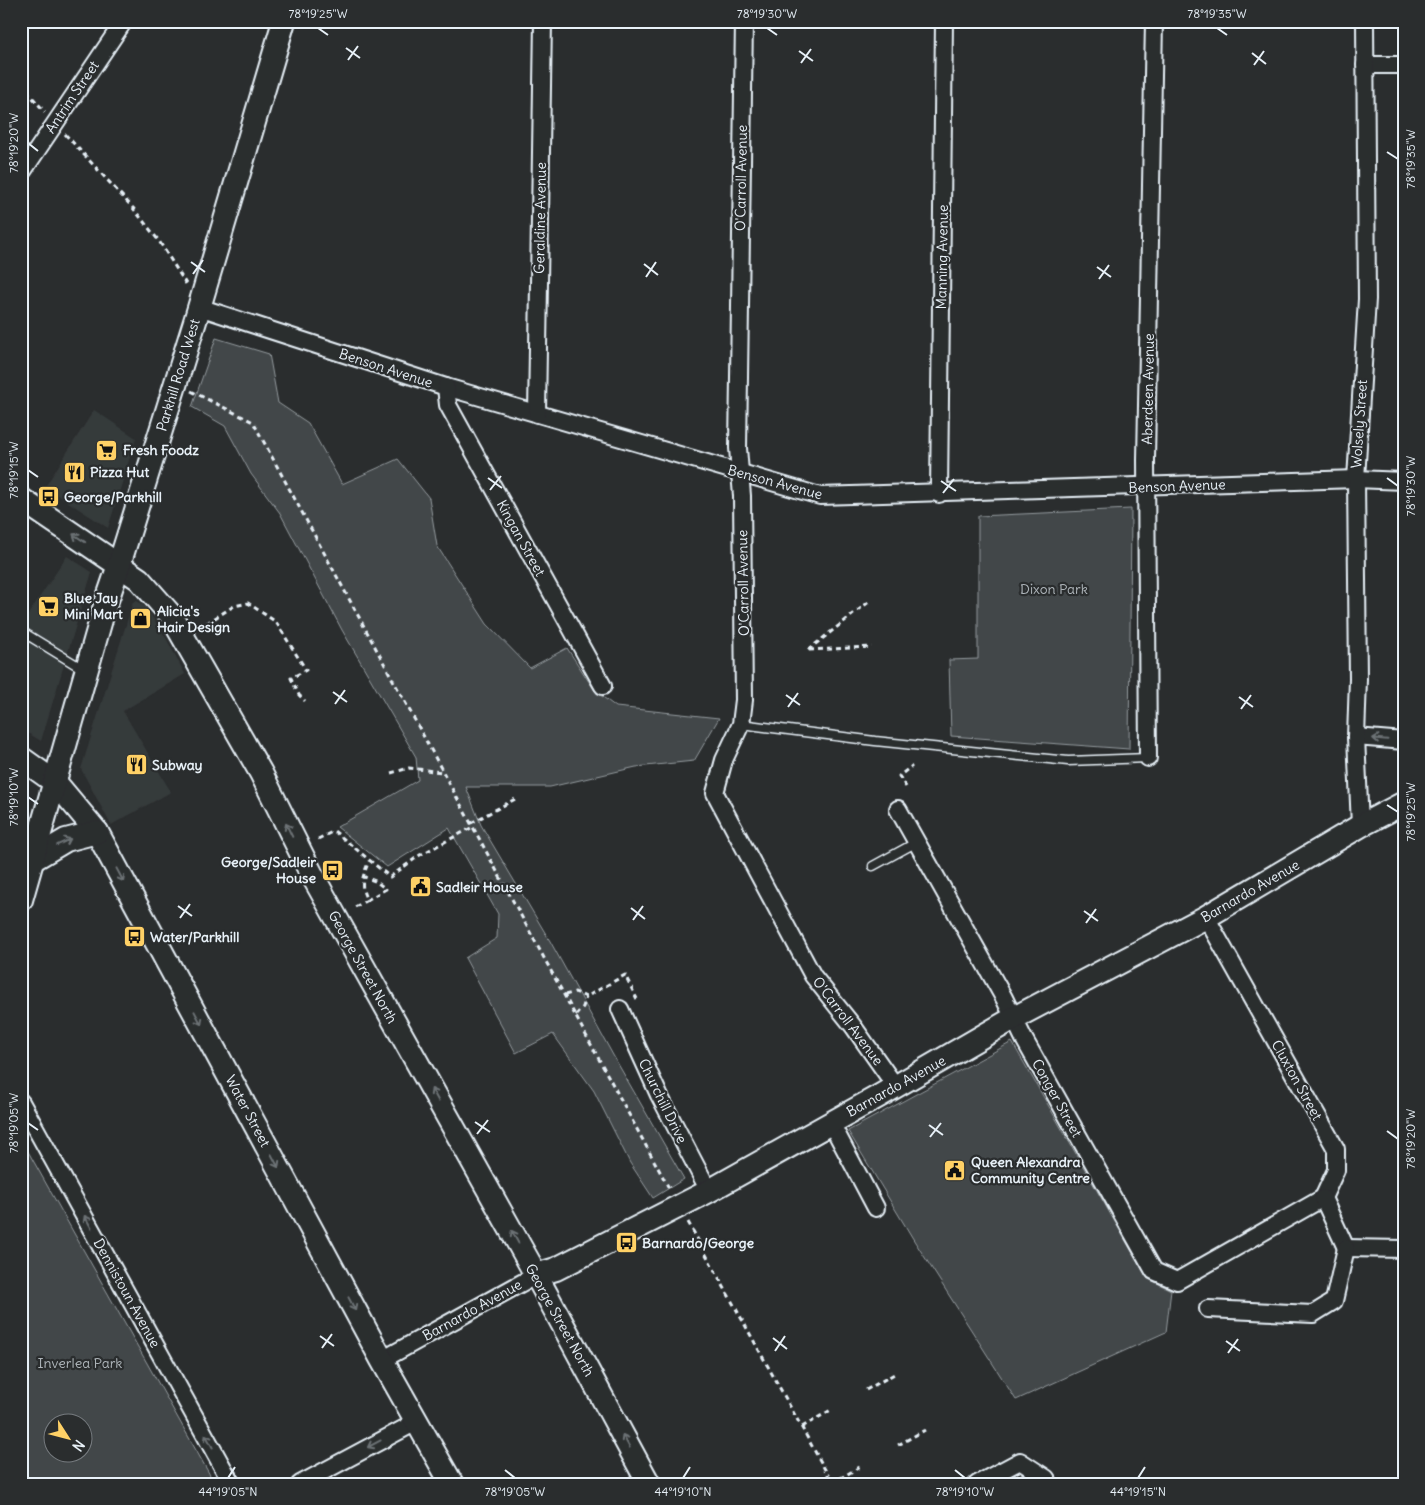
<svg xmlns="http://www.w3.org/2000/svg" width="1425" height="1505" font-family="Delius,sans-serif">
<rect width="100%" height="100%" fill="#2a2d2e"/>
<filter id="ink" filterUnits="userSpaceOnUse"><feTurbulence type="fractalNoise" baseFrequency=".02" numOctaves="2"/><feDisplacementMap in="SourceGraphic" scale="10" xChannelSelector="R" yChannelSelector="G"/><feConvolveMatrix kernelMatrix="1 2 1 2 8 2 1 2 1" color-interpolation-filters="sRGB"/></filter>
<g filter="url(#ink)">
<g fill="#363a3b">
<polygon points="94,410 136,438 108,528 45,487"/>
<polygon points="67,556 92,572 41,741 21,729 21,644 28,633 21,628 21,625"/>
<polygon points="137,601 146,607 166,638 185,674 123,711 171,792 111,825 81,769 133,602"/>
<polygon points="21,782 26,785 29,795 21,824"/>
<polygon points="1024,1474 1036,1484 1007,1484"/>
</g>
<g fill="#424648" stroke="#959ca0" fill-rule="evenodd">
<polygon points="216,338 269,354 278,403 308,423 342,484 398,459 429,498 437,546 487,624 530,668 567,648 595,691 616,707 719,718 694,761 636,767 550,787 466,787 481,825 550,941 614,1057 684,1179 653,1198 630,1163 594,1091 553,1034 516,1053 465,958 497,938 498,914 449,828 387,867 337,827 418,780 416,757 342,630 280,513 251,474 225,426 192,407"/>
<polygon points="1131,509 1129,749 951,736 949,660 978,659 978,516"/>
<polygon points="1012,1042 1147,1278 1171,1290 1166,1332 1016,1400 915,1242 848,1131"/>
<path d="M21,1139l194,345h-194zM82,1422v30h-30v-30z"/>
</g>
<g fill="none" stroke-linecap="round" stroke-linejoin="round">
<defs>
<g id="lane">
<polyline points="21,631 83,669"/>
<polyline points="741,724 875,741 1068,761 1148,758"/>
<polyline points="873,866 917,842"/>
</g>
<g id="street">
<polyline points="744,21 738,448 742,496 744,700 741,724 724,760 715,793 813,976 853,1026 896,1087"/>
<polyline points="1365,65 1404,65"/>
<polyline points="21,174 124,21"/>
<polyline points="199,307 446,387 820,496 1356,479 1404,481"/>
<polyline points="446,387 448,405 603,686"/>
<polyline points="537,414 543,21"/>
<polyline points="939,494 944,21"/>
<polyline points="1356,737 1404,741"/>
<polyline points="1148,758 1146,460 1154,21"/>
<polyline points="898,809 1004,998 1024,1039 1154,1271 1177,1281 1323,1198"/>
<polyline points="1360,826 1356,737 1358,679 1356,479 1367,299 1365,21"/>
<polyline points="1206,917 1336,1149 1336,1170 1323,1198"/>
<polyline points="620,1009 659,1095 709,1191"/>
<polyline points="21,1102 232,1484"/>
<polyline points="831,1123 876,1208"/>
<polyline points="1323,1198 1346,1248"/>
<polyline points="1346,1248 1404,1249"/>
<polyline points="1208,1309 1313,1314 1334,1301 1346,1248"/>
<polyline points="382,1360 536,1275"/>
<polyline points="300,1484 418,1421"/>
<polyline points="977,1484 1020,1461 1046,1478 1050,1484"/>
</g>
<g id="secondary">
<polyline points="21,499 139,579 170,614 261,773 311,873 530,1264 649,1484"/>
<polyline points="21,758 56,783 97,832 382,1360 452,1484"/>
<polyline points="34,859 66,840 97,832"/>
<polyline points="21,900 104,609 119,565 196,318 284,21"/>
<polyline points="536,1275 556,1269 709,1191 881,1095 1014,1018 1206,917 1360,826 1404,803"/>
</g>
</defs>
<use href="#lane" stroke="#e8f1f8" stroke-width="11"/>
<use href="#street" stroke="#e8f1f8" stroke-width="20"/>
<use href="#secondary" stroke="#e8f1f8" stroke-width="26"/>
<g stroke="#e8f1f8" stroke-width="3" stroke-dasharray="5 4" stroke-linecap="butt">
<polyline points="21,84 45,112"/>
<polyline points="65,134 133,208 159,241 186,284"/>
<polyline points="191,391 253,422 670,1190"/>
<polyline points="199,628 234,606 248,603 276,622 306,670 291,678 299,695 305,701"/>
<polyline points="808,650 870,601"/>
<polyline points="809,650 872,647"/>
<polyline points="391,773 409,768 442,772"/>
<polyline points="906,787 899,776 912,766"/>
<polyline points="471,823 517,798"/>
<polyline points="318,839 334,831 390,877 420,855 473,827"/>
<polyline points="362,876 375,881 386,889 367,900"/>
<path d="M355,907l12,-7c-8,-14 -4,-25 2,-39"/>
<polyline points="565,995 575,992 586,997 625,975 637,999"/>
<polyline points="576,1015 583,1007 586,997"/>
<polyline points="688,1222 833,1484"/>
<polyline points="866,1390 896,1373"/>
<polyline points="802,1427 831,1410"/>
<polyline points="898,1445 925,1430"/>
<polyline points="832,1483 863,1465"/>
</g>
<use href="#lane" stroke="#2a2d2e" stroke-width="8"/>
<use href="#street" stroke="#2a2d2e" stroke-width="16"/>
<use href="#secondary" stroke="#2a2d2e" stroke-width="22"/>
</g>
<defs><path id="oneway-shaft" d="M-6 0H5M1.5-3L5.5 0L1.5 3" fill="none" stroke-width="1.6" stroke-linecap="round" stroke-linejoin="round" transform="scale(1.25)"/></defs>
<g stroke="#6c7275">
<use href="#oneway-shaft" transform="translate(79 538) rotate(-146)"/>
<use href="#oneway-shaft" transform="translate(1380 739) rotate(-175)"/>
<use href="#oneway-shaft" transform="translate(289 830) rotate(-116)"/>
<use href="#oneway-shaft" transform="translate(64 842) rotate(-25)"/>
<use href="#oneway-shaft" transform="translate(120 875) rotate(62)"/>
<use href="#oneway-shaft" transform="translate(198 1018) rotate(62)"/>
<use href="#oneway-shaft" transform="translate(435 1095) rotate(-119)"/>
<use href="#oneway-shaft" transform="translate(275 1161) rotate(62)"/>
<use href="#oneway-shaft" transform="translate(88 1222) rotate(-119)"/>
<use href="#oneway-shaft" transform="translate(515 1237) rotate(-119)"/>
<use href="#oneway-shaft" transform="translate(352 1304) rotate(62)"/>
<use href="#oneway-shaft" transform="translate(209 1441) rotate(-119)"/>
<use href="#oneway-shaft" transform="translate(626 1441) rotate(-119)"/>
<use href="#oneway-shaft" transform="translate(374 1444) rotate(152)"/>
</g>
</g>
<path fill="none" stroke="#e8f1f8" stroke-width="2" d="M318,28l10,7M767,28l10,7M1217,28l10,7M346,48l14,10M799,51l14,10M1252,53l14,11M348,60l10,-14M801,63l10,-14M1254,65l10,-14M28,143l10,8M1387,152l11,7M191,262l14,10M644,264l14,11M1097,267l14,10M193,274l10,-14M646,277l10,-15M1099,279l10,-14M28,470l10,7M488,478l14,10M1387,478l11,8M941,481l15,10M490,490l11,-14M943,493l11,-14M333,692l14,10M786,695l14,10M1239,697l14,10M335,704l10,-14M788,707l10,-14M1241,709l10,-14M28,797l10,7M1387,805l11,7M178,906l14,10M631,908l14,11M1084,911l14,10M180,918l10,-14M633,920l10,-14M1086,923l10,-14M475,1122l15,10M28,1123l10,7M929,1125l14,10M1387,1131l11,8M477,1134l11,-14M930,1137l11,-14M320,1336l14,10M773,1338l14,11M1226,1341l14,10M322,1348l10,-14M775,1351l10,-15M1228,1353l10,-14M505,1470l10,8M955,1470l10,8M228,1478l7,-11M683,1478l7,-11M1138,1478l7,-11"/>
<defs>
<symbol id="supermarket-square" viewBox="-11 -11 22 22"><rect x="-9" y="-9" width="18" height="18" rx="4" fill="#ffd166" stroke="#2a2d2e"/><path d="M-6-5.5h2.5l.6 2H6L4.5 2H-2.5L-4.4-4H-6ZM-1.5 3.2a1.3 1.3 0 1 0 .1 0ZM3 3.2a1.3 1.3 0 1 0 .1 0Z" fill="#111"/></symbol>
<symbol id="restaurant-square" viewBox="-11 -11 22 22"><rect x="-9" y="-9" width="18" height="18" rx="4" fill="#ffd166" stroke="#2a2d2e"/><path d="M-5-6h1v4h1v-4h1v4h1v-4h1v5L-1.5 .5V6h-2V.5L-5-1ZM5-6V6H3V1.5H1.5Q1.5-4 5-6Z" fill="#111"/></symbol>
<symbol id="bus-square" viewBox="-11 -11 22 22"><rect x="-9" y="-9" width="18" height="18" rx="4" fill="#ffd166" stroke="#2a2d2e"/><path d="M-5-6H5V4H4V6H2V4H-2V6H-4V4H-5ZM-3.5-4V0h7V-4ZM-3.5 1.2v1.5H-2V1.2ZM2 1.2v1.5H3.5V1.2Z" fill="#111"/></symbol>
<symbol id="shop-square" viewBox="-11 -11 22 22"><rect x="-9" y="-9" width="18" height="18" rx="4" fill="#ffd166" stroke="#2a2d2e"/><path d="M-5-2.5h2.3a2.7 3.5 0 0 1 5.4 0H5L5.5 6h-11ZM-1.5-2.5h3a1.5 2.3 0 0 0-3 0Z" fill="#111"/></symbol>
<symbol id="civic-square" viewBox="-11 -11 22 22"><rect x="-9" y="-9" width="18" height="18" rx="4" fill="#ffd166" stroke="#2a2d2e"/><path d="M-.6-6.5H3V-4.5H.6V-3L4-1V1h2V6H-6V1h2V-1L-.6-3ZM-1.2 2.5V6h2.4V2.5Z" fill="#111"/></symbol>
</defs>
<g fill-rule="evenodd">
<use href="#supermarket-square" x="94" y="438" width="25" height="25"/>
<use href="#restaurant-square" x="62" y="460" width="25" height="25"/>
<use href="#bus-square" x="36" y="484" width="25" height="25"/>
<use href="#supermarket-square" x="36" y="594" width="25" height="25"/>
<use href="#shop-square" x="128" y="606" width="25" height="25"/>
<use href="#restaurant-square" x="124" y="752" width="25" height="25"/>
<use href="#bus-square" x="320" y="858" width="25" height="25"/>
<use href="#civic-square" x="408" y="874" width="25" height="25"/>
<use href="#bus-square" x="122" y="924" width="25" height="25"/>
<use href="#civic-square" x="942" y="1158" width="25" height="25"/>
<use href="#bus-square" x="614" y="1230" width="25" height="25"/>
</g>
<g text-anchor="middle" stroke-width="4.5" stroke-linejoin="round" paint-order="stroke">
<g font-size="14" fill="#e8f1f8" stroke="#2a2d2e">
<text transform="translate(72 97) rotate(-56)" y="5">Antrim Street</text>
<text transform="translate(741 178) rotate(-89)" y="5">O'Carroll Avenue</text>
<text transform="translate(540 218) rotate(-89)" y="5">Geraldine Avenue</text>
<text transform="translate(942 257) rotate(-89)" y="5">Manning Avenue</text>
<text transform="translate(386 368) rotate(18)" y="5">Benson Avenue</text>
<text transform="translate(178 375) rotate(-73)" y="5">Parkhill Road West</text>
<text transform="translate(1148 389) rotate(-89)" y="5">Aberdeen Avenue</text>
<text transform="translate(1359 424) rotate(-86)" y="5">Wolsely Street</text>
<text transform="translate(775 482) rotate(15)" y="5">Benson Avenue</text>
<text transform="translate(1177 486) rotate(-2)" y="5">Benson Avenue</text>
<text transform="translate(521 538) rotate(61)" y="5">Kingan Street</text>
<text transform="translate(743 583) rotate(-91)" y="5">O'Carroll Avenue</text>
<text transform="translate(1250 891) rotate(-30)" y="5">Barnardo Avenue</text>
<text transform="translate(363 967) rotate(61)" y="5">George Street North</text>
<text transform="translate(848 1021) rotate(53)" y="5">O'Carroll Avenue</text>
<text transform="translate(1297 1080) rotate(61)" y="5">Cluxton Street</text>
<text transform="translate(896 1086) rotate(-29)" y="5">Barnardo Avenue</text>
<text transform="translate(1057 1098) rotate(61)" y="5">Conger Street</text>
<text transform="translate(663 1101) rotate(64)" y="5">Churchill Drive</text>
<text transform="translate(248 1111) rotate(62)" y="5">Water Street</text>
<text transform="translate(127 1293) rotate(61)" y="5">Dennistoun Avenue</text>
<text transform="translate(472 1310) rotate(-29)" y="5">Barnardo Avenue</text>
<text transform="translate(560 1320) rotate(61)" y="5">George Street North</text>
</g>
<g font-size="14" font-weight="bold" fill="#e8f1f8" stroke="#2a2d2e" text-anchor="start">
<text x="123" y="455">Fresh Foodz</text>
<text x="90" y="477">Pizza Hut</text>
<text x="64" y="502">George/Parkhill</text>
<text x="64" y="603">Blue Jay<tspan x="64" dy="16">Mini Mart</tspan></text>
<text x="157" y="616">Alicia's<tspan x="157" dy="16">Hair Design</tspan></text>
<text x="152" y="770">Subway</text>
<text x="316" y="867" text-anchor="end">George/Sadleir<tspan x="316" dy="16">House</tspan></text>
<text x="436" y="892">Sadleir House</text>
<text x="150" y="942">Water/Parkhill</text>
<text x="971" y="1167">Queen Alexandra<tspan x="971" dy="16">Community Centre</tspan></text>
<text x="642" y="1248">Barnardo/George</text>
</g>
<g font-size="14" fill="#aeb5ba" stroke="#2a2d2e">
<text x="1054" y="594">Dixon Park</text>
<text x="80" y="1368">Inverlea Park</text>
</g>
</g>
<rect width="1425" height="1505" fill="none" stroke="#2a2d2e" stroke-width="55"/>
<g transform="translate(68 1438) rotate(126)"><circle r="24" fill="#2a2d2e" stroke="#767b7f"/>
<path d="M0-4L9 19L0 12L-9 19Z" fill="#ffd166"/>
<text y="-8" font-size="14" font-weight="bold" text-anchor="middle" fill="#e8f1f8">N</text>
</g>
<rect x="28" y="28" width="1370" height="1450" fill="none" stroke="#e8f1f8" stroke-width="2"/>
<g font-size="12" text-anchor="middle" fill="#e8f1f8">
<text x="318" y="18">78°19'25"W</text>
<text x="767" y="18">78°19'30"W</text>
<text x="1217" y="18">78°19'35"W</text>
<text transform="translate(14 143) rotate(-90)" y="4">78°19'20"W</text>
<text transform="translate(1411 159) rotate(-90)" y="4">78°19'35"W</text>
<text transform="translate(14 470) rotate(-90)" y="4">78°19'15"W</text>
<text transform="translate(1411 486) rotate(-90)" y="4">78°19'30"W</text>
<text transform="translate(14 797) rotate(-90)" y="4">78°19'10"W</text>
<text transform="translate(1411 812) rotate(-90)" y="4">78°19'25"W</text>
<text transform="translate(14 1123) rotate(-90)" y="4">78°19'05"W</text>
<text transform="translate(1411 1139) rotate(-90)" y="4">78°19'20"W</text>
<text x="228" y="1496">44°19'05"N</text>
<text x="515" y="1496">78°19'05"W</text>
<text x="683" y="1496">44°19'10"N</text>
<text x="965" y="1496">78°19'10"W</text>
<text x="1138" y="1496">44°19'15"N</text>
</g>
</svg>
